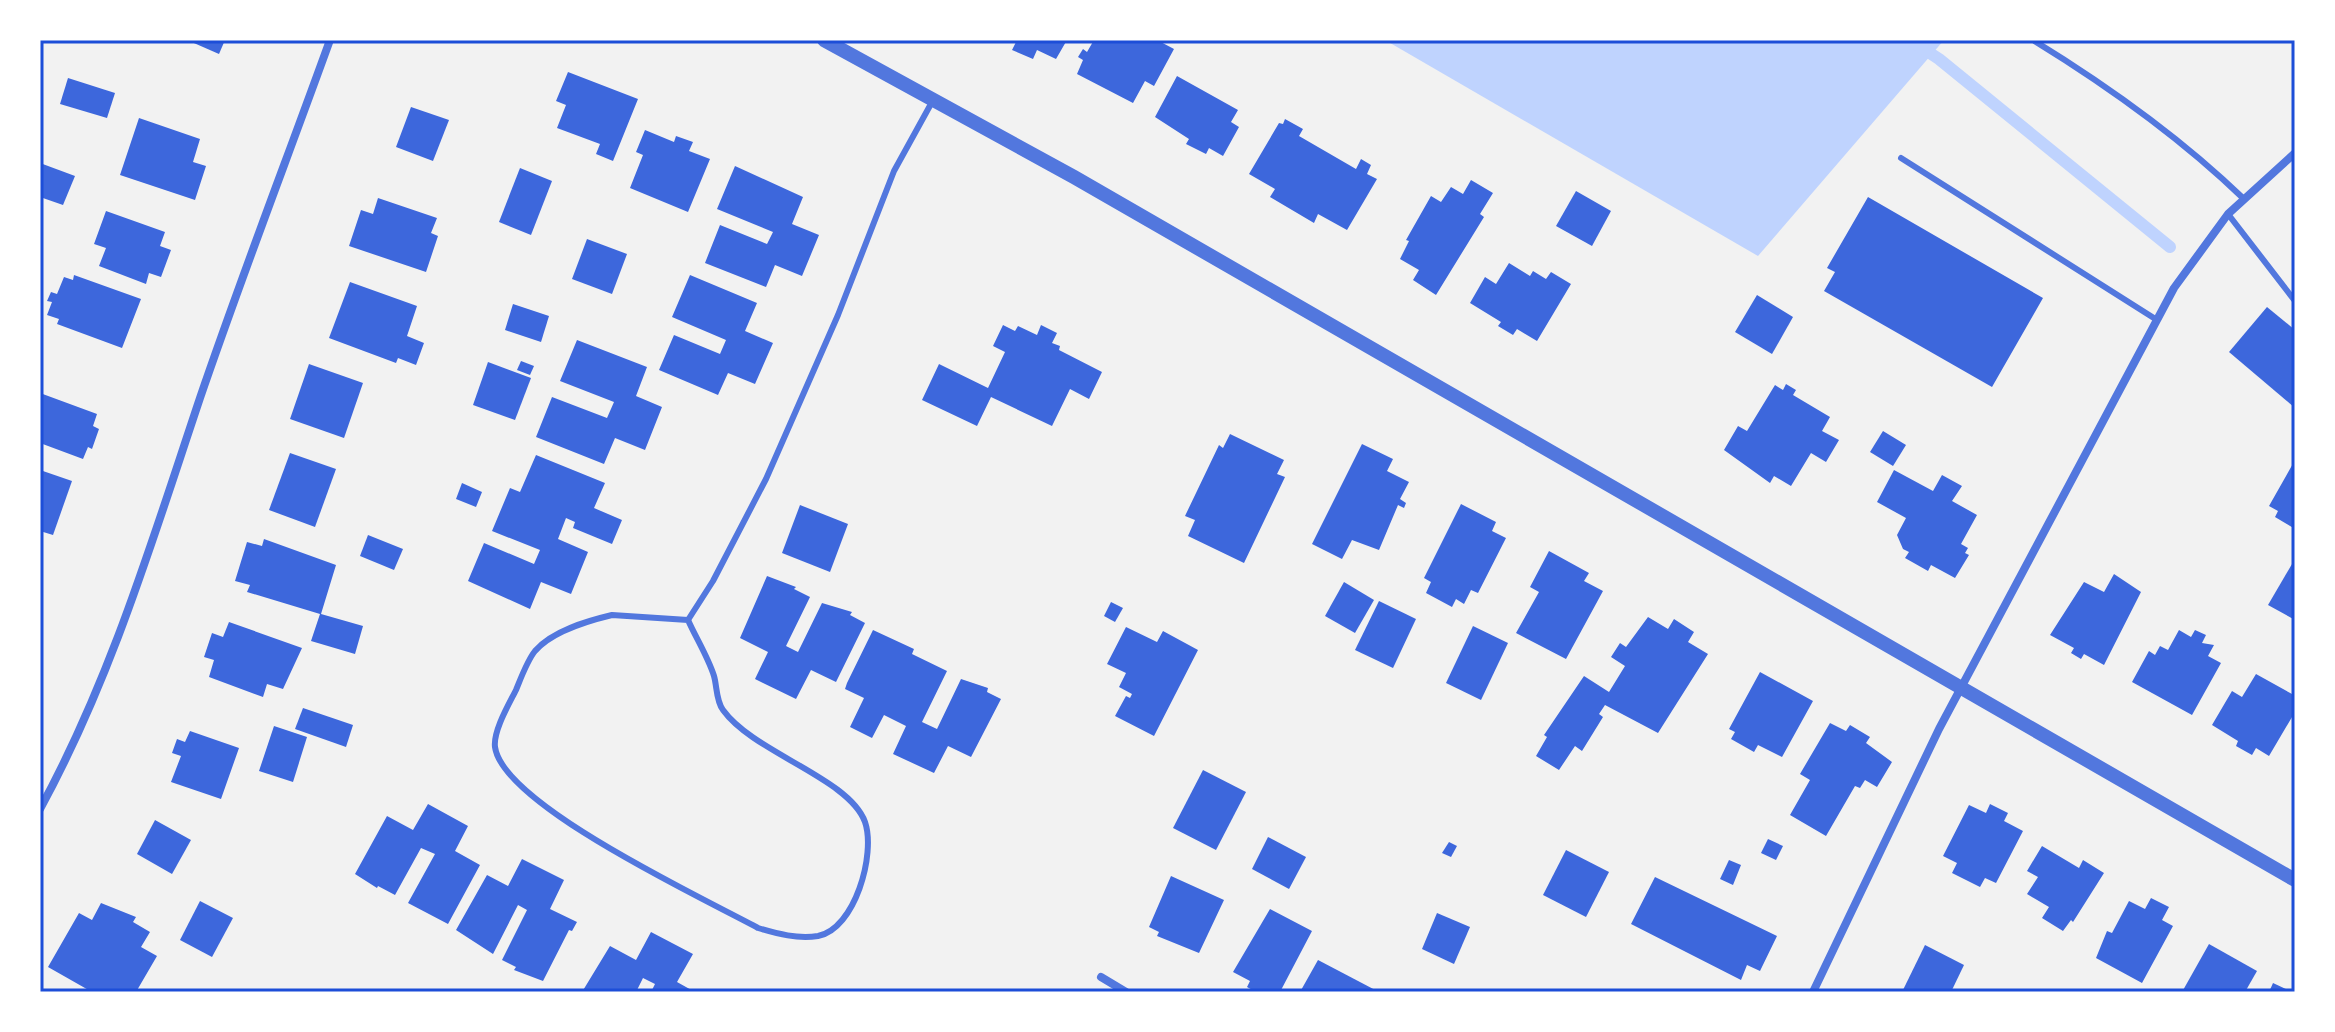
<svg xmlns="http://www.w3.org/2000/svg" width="2335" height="1032" font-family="'Public Sans',sans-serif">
<rect width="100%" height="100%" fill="#f2f2f2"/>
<polygon fill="#bfd3fe" points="1385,40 1944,40 1758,256"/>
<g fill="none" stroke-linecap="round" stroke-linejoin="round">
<polyline stroke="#bfd3fe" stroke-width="12" points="1910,40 1939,59 2170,247"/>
</g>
<g fill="#3d67dc">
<polygon points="187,40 225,40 219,54"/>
<polygon points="1017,40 1067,40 1056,59 1037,50 1033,59 1012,50"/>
<polygon points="1094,40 1157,40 1174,49 1154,86 1145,81 1133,103 1077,74 1083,60 1078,57 1083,49 1087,52"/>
<polygon points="568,72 638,99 613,161 596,154 600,144 557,128 566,105 556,101"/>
<polygon points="1177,76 1238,110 1231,122 1239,127 1223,156 1209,148 1206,154 1186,144 1189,139 1155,117"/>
<polygon points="68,78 115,93 107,118 60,104"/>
<polygon points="411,107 449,120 433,161 396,147"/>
<polygon points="139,118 200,139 193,162 206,166 195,200 120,175"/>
<polygon points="1285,119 1303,129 1299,136 1356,169 1361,159 1371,165 1367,174 1377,179 1347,230 1318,214 1314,223 1270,197 1275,189 1249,174 1279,123 1283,124"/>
<polygon points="645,130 674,142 676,136 693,142 689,151 710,159 688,212 630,188 643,155 636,152"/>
<polygon points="40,163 75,176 63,205 40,197"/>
<polygon points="735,166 803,197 792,224 819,235 802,276 775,265 766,287 705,263 720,225 767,244 773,232 717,209"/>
<polygon points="520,168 552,181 531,235 499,222"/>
<polygon points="1471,180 1493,193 1480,214 1484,217 1436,295 1413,280 1419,270 1400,259 1409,241 1406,240 1431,196 1441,202 1451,187 1463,194"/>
<polygon points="1576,191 1611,211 1592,246 1556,226"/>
<polygon points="1868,197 2043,298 1992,387 1824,291 1835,272 1827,268"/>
<polygon points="378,198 437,218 431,233 438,236 426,272 349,246 361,210 373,214"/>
<polygon points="106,211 165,232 160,246 171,250 161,277 149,273 146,284 99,266 106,248 94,244"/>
<polygon points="587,239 627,254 612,294 572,279"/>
<polygon points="1509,263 1530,276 1533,271 1546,279 1551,272 1571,284 1537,341 1517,329 1513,335 1498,326 1501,322 1470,303 1485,277 1496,284"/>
<polygon points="74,275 141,299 122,348 57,324 59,319 47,315 52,302 47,301 51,292 57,294 64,277 73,280"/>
<polygon points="690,275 757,303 745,331 773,343 755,384 728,373 718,395 659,370 674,335 720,354 726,340 672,317"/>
<polygon points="350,282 417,306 407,336 424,343 416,365 398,358 396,363 329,338"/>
<polygon points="1757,295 1793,317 1772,354 1735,332"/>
<polygon points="513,304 549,316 541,342 505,330"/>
<polygon points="2267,307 2295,330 2295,408 2229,352"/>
<polygon points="1003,325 1015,331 1018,326 1037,335 1041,325 1057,333 1052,343 1060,346 1059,350 1102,372 1089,399 1070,389 1052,426 991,397 977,426 922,400 939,364 988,388 1005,352 993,346"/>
<polygon points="577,340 647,367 636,396 662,407 645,450 615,438 604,464 536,437 552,397 607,418 614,402 560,381"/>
<polygon points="521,361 534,366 530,375 517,370"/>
<polygon points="488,362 531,378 515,420 473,405"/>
<polygon points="309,364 363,383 344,438 290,419"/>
<polygon points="1786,384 1796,390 1793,395 1830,417 1822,431 1839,440 1826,462 1811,453 1791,486 1774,476 1770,483 1724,450 1738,426 1747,431 1775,385 1783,390"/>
<polygon points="40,393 97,414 93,426 99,429 92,449 88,447 83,459 40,443"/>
<polygon points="1883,431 1906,445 1893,466 1870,452"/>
<polygon points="1230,434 1284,460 1277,474 1285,477 1244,563 1188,536 1195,520 1185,516 1219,445 1223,448"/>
<polygon points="1362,444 1393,459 1387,471 1409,482 1400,499 1406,503 1404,508 1398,505 1379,550 1352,540 1342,559 1312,544"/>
<polygon points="290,453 336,469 315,527 269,510"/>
<polygon points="536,455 605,483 594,508 622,520 612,544 573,528 575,522 566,518 558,539 588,552 571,594 541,582 530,609 468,581 484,543 534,564 540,550 492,531 510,488 520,492"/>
<polygon points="2295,460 2295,529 2275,517 2278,511 2269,506"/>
<polygon points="40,470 72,481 53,535 40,531"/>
<polygon points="1894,470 1933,491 1942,475 1962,486 1952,501 1977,515 1961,544 1968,548 1965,553 1969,555 1955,578 1931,565 1928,571 1905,558 1909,552 1903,549 1897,535 1906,518 1877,502"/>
<polygon points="462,483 482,492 476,507 456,499"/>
<polygon points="1461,504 1496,522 1492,531 1506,538 1478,593 1471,590 1464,604 1456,599 1452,607 1426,593 1431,582 1424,578"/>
<polygon points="800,505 848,524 830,572 782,553"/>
<polygon points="368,535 403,549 394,570 360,556"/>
<polygon points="264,539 336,565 321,614 363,626 355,654 311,641 320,614 247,592 250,585 235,581 247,542 262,546"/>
<polygon points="1549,551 1589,573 1584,581 1603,591 1566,659 1516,633 1539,592 1530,587"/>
<polygon points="2292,564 2295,566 2295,620 2268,605"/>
<polygon points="2114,574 2141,592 2104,665 2084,654 2081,659 2071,653 2074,648 2050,635 2084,582 2104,592"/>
<polygon points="767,576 796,587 794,589 810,597 786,646 798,652 822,603 852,612 850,615 865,623 836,682 811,670 796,699 755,679 768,652 740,638"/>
<polygon points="1344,582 1374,600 1355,633 1325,616"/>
<polygon points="1379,601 1416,619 1393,668 1355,650"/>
<polygon points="1111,602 1123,608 1115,622 1104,616"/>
<polygon points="1648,617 1668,629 1674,619 1694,632 1688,642 1708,654 1658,733 1605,705 1599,714 1603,717 1582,751 1575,746 1559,770 1536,756 1547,737 1544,735 1584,676 1609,692 1625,666 1611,657 1620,643 1626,647"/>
<polygon points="229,622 302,648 283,689 267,684 263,697 209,677 214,660 204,657 212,633 223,637"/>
<polygon points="1473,626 1508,643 1481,700 1446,683"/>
<polygon points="1126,627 1157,642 1163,631 1198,650 1154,736 1115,716 1126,696 1130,698 1132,694 1119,687 1126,673 1107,664"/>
<polygon points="873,630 914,649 912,654 947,671 922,722 937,729 961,679 988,688 987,692 1001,699 971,757 948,746 934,773 893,754 906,726 884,715 872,738 850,727 864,698 845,689 847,683"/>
<polygon points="2179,630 2191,637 2195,630 2206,635 2202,643 2214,645 2208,656 2221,663 2192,715 2132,682 2149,651 2155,655 2160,646 2168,650"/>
<polygon points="1760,672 1813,701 1782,757 1758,745 1754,752 1731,739 1735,732 1729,729"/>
<polygon points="2256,674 2292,694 2295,689 2295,712 2269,756 2256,748 2252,755 2236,746 2238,741 2212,725 2232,691 2242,697"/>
<polygon points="303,708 353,725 346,747 295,729"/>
<polygon points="1830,723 1846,731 1850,725 1870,737 1866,743 1892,762 1877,787 1865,780 1860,788 1855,786 1826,836 1790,815 1810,780 1800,774"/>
<polygon points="274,726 307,737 293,782 259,771"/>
<polygon points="190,731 239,748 221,799 171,782 181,756 172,753 177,739 185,742"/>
<polygon points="1203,770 1246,792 1216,850 1173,828"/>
<polygon points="428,804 468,826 455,851 480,865 448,924 408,903 435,854 421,848 395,895 378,886 377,888 355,874 387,816 413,830"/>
<polygon points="1990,804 2008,813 2004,821 2023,831 1996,883 1985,878 1980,887 1952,873 1957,863 1943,856 1969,805 1986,813"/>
<polygon points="155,820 191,840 172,874 137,854"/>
<polygon points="1268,837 1306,857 1289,889 1252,869"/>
<polygon points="1768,839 1783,846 1776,860 1761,853"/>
<polygon points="1449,842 1457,846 1451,857 1442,853"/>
<polygon points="2042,846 2079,868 2083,860 2104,873 2073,922 2071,920 2063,931 2042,918 2049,907 2027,894 2038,877 2027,871"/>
<polygon points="1566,850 1609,872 1586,917 1543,895"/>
<polygon points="522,859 564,880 550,909 577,922 572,931 569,930 543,981 514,970 516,967 502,960 527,910 518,905 493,954 456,930 487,875 508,886"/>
<polygon points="1729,860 1741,865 1733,885 1720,879"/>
<polygon points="1171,876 1224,900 1199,953 1157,936 1159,932 1149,927"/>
<polygon points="1655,877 1777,936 1760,971 1747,965 1741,980 1631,924"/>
<polygon points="2151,898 2169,907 2162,920 2173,926 2142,983 2096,958 2107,931 2112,933 2129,901 2145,909"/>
<polygon points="200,901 233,918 212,957 180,940"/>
<polygon points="101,903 136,917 133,922 150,932 141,947 157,956 136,992 92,992 48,967 79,913 92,920"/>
<polygon points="1270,909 1312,931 1280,992 1256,992 1247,987 1250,981 1233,972"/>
<polygon points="1437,913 1470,927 1454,964 1422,949"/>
<polygon points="651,932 693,954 677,982 695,992 651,992 655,984 643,978 636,992 582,992 610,946 636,960"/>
<polygon points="2209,944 2257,971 2245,992 2182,992"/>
<polygon points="1925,945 1964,965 1951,992 1902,992"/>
<polygon points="1318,960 1379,992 1300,992"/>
<polygon points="2273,983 2292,992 2269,992"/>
</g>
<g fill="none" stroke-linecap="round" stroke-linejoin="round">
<g stroke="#5277de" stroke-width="6">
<path d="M2033,40c75,46 147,97 211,159"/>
<polyline points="1901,158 2157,320"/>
<polyline points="2228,214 2295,301"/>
<path d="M612,615l76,5c8,18 20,37 26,56 3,10 2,25 9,34 31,43 126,68 142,112 11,32 -10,107 -47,114 -21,3 -40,-2 -60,-8 -53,-29 -255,-123 -263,-181 -2,-16 14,-43 21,-57 5,-12 11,-29 19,-39 17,-20 52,-30 77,-36z"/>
<polyline points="688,620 713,581 766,479 838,315 894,171 932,102"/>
</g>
<g stroke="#5277de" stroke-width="8">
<path d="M40,809c71,-130 113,-271 160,-411 41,-120 87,-239 130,-358"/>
<polyline points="1101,977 1126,992"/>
<polyline points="1813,992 1939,729 2174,288 2228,214 2295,153"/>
</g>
<polyline stroke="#5277de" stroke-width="14" points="824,40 1074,177 2295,880"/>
</g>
<rect width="2335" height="1032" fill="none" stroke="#ffffff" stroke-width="84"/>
<rect x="42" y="42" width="2251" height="948" fill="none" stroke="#1d4ed8" stroke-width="3"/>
</svg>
